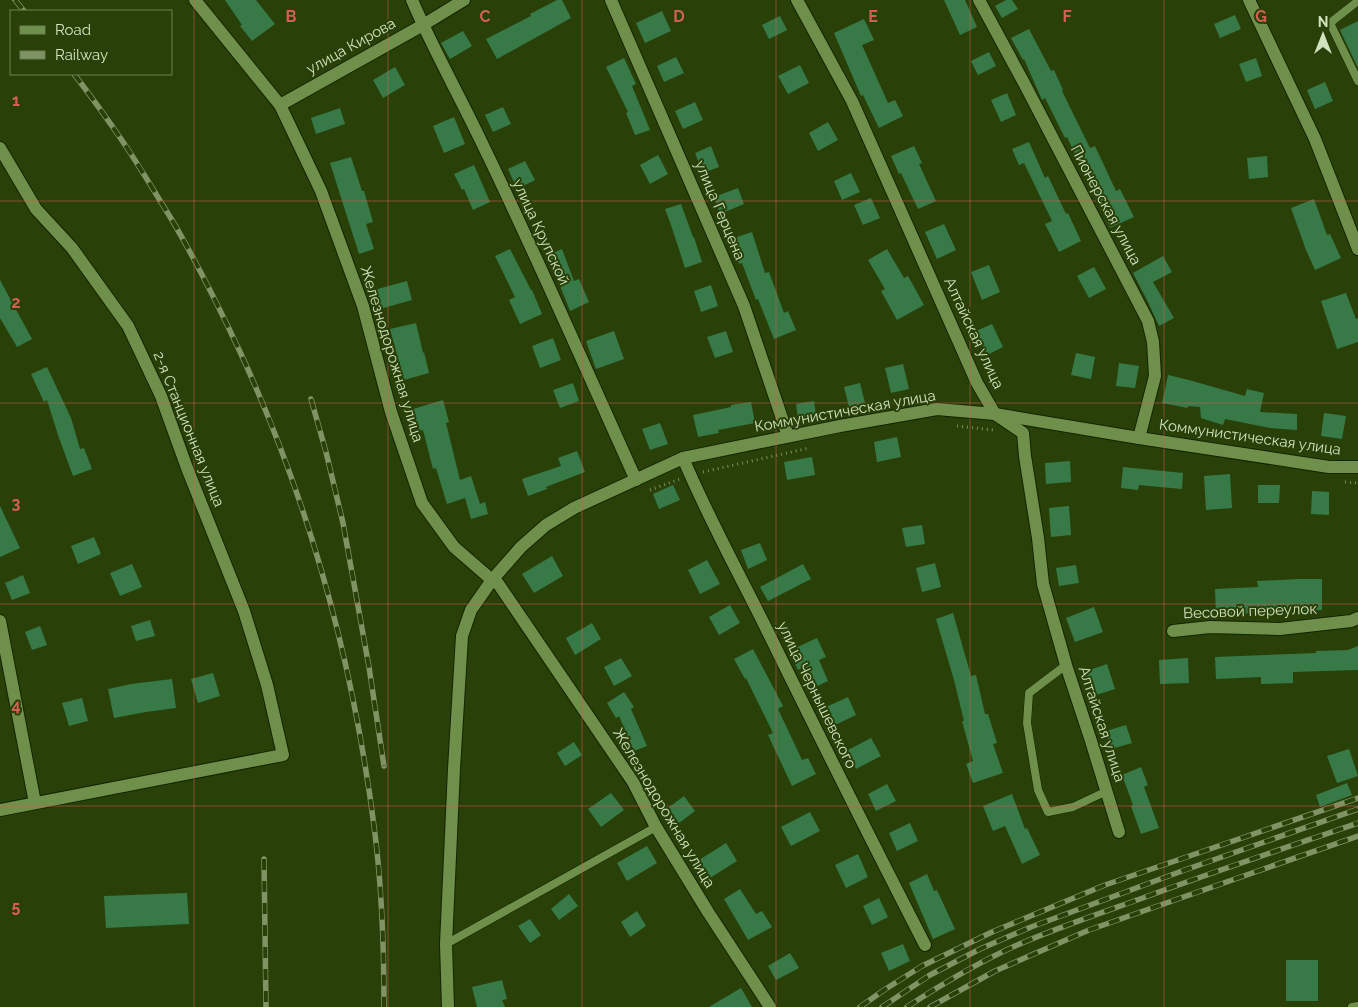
<svg xmlns="http://www.w3.org/2000/svg" width="1358" height="1007" font-family="Raleway,sans-serif">
<rect width="100%" height="100%" fill="#294008"/>
<g fill="#377a48">
<polygon points="225,0 256,0 275,24 252,41 240,26 242,25"/>
<polygon points="557,0 562,0 571,18 497,59 486,39 531,16 530,14"/>
<polygon points="944,0 965,0 977,27 960,35"/>
<polygon points="1006,0 1012,0 1018,9 1002,18 995,6"/>
<polygon points="662,11 671,31 645,43 636,23"/>
<polygon points="1235,15 1241,29 1220,38 1214,24"/>
<polygon points="780,16 787,30 769,39 762,25"/>
<polygon points="864,19 874,40 862,45 888,103 895,100 903,116 879,128 863,95 861,96 834,33"/>
<polygon points="1358,21 1358,68 1340,30"/>
<polygon points="1029,29 1051,71 1054,70 1063,90 1062,91 1090,148 1095,146 1116,191 1120,189 1134,217 1110,228 1067,137 1065,138 1045,98 1042,100 1024,59 1023,60 1011,38"/>
<polygon points="463,31 472,46 450,59 441,43"/>
<polygon points="989,52 996,66 978,75 971,61"/>
<polygon points="676,57 684,73 664,82 657,66"/>
<polygon points="624,58 636,84 632,86 650,130 635,135 626,113 628,112 606,67"/>
<polygon points="1256,58 1262,76 1246,82 1239,64"/>
<polygon points="800,65 809,83 788,94 778,76"/>
<polygon points="395,67 405,85 383,98 373,80"/>
<polygon points="1325,82 1333,101 1315,109 1307,90"/>
<polygon points="1007,93 1016,115 1001,122 991,100"/>
<polygon points="695,102 703,120 683,129 675,111"/>
<polygon points="503,107 511,124 493,132 485,115"/>
<polygon points="340,108 345,124 316,134 311,118"/>
<polygon points="454,117 465,144 444,153 433,126"/>
<polygon points="828,122 838,140 818,151 809,133"/>
<polygon points="1029,142 1045,178 1048,176 1066,214 1068,213 1081,241 1059,252 1045,224 1052,221 1024,163 1019,165 1012,149"/>
<polygon points="711,146 719,167 703,173 695,153"/>
<polygon points="914,146 922,163 919,164 936,201 918,209 901,173 899,174 891,156"/>
<polygon points="658,155 668,174 650,184 640,165"/>
<polygon points="1267,156 1268,177 1249,179 1247,158"/>
<polygon points="351,157 362,191 364,191 373,222 366,224 374,249 359,254 330,163"/>
<polygon points="525,161 535,180 517,189 508,169"/>
<polygon points="474,165 490,202 473,210 464,189 462,190 454,174"/>
<polygon points="851,173 860,192 842,200 834,181"/>
<polygon points="738,188 744,204 720,214 714,197"/>
<polygon points="871,198 880,218 863,225 854,205"/>
<polygon points="1314,199 1327,235 1330,234 1341,258 1315,270 1306,250 1291,208"/>
<polygon points="681,204 693,237 694,237 702,262 685,268 671,225 665,209"/>
<polygon points="944,224 956,250 937,259 925,232"/>
<polygon points="752,232 765,273 769,272 784,313 788,311 796,330 774,339 758,299 756,300 742,263 739,264 731,239"/>
<polygon points="510,249 531,290 532,290 542,314 520,324 509,300 515,297 495,256"/>
<polygon points="562,249 574,281 579,279 589,302 570,311 548,255"/>
<polygon points="887,249 904,278 908,276 924,305 897,320 881,291 885,289 868,260"/>
<polygon points="1163,256 1172,272 1153,282 1174,318 1159,326 1148,302 1133,273"/>
<polygon points="989,265 1000,292 982,300 971,272"/>
<polygon points="1094,267 1106,289 1089,298 1077,276"/>
<polygon points="0,280 32,339 17,347 0,318"/>
<polygon points="407,281 412,300 380,309 374,290"/>
<polygon points="711,285 718,306 701,312 694,291"/>
<polygon points="1346,293 1356,319 1358,318 1358,342 1337,349 1321,301"/>
<polygon points="416,323 423,353 424,352 429,373 404,380 390,329"/>
<polygon points="992,324 1003,347 987,355 976,331"/>
<polygon points="614,331 624,359 596,369 586,341"/>
<polygon points="726,331 733,352 715,358 707,337"/>
<polygon points="553,338 561,360 540,368 532,346"/>
<polygon points="1076,353 1095,357 1091,379 1071,375"/>
<polygon points="1119,363 1139,366 1135,388 1116,386"/>
<polygon points="903,364 909,389 891,393 885,368"/>
<polygon points="47,367 71,418 80,449 84,448 92,469 73,476 58,435 47,400 44,402 31,374"/>
<polygon points="1168,375 1189,380 1245,396 1247,389 1264,393 1260,412 1297,414 1297,430 1270,428 1225,419 1223,425 1201,418 1200,407 1188,406 1188,408 1162,403"/>
<polygon points="573,383 579,401 560,408 553,390"/>
<polygon points="860,383 865,403 849,407 844,387"/>
<polygon points="443,400 449,422 446,423 460,480 471,476 480,504 485,502 488,514 471,519 465,498 447,504 436,468 433,469 423,430 419,431 413,409"/>
<polygon points="814,401 816,415 798,418 796,404"/>
<polygon points="751,402 755,423 718,430 719,433 698,437 693,415 731,407 731,405"/>
<polygon points="1324,413 1346,416 1342,439 1321,436"/>
<polygon points="660,423 668,444 650,450 642,429"/>
<polygon points="897,437 901,457 877,462 874,442"/>
<polygon points="577,451 585,472 546,487 547,489 528,496 522,479 561,466 558,458"/>
<polygon points="812,457 815,475 787,480 784,462"/>
<polygon points="1070,461 1071,482 1046,484 1045,463"/>
<polygon points="1123,467 1183,473 1182,489 1139,485 1138,490 1121,488"/>
<polygon points="1230,474 1232,508 1206,510 1204,476"/>
<polygon points="673,485 680,500 659,509 653,494"/>
<polygon points="1258,485 1280,485 1279,503 1258,503"/>
<polygon points="1312,491 1329,492 1329,515 1311,514"/>
<polygon points="0,506 20,548 0,557"/>
<polygon points="1069,506 1071,535 1051,537 1049,508"/>
<polygon points="922,525 925,544 906,547 902,528"/>
<polygon points="94,537 101,554 78,564 71,546"/>
<polygon points="760,543 767,560 748,569 741,550"/>
<polygon points="552,556 563,576 534,593 522,574"/>
<polygon points="707,560 720,584 700,594 688,570"/>
<polygon points="935,563 941,587 922,592 916,568"/>
<polygon points="132,564 142,587 120,596 110,573"/>
<polygon points="803,564 811,579 768,601 760,587"/>
<polygon points="1076,565 1079,583 1059,586 1056,568"/>
<polygon points="23,575 30,593 12,600 5,583"/>
<polygon points="1299,579 1322,579 1322,610 1216,615 1215,589 1258,587 1257,581"/>
<polygon points="730,605 740,623 719,635 709,617"/>
<polygon points="1094,607 1103,632 1075,642 1066,618"/>
<polygon points="953,613 971,676 976,675 985,714 988,714 997,743 993,744 1003,773 973,783 966,764 973,761 962,721 964,721 954,680 936,619"/>
<polygon points="150,620 155,636 136,641 131,626"/>
<polygon points="592,623 601,639 575,655 566,638"/>
<polygon points="40,626 47,645 32,650 25,632"/>
<polygon points="817,638 826,657 819,660 828,681 813,688 804,667 798,670 789,651"/>
<polygon points="1358,646 1358,670 1293,672 1293,683 1261,684 1261,677 1216,679 1215,657 1316,653 1316,651 1348,650"/>
<polygon points="753,649 783,706 778,709 802,760 808,758 816,774 792,786 768,735 773,733 746,678 745,679 734,659"/>
<polygon points="621,658 632,676 614,686 604,667"/>
<polygon points="1188,658 1189,683 1160,684 1159,660"/>
<polygon points="1107,664 1115,689 1093,696 1084,672"/>
<polygon points="213,673 220,696 198,703 191,679"/>
<polygon points="172,679 176,708 146,712 114,718 108,689 131,684"/>
<polygon points="624,692 634,707 631,709 647,746 634,751 619,716 616,718 607,703"/>
<polygon points="848,697 856,715 835,725 826,707"/>
<polygon points="82,698 88,721 69,726 62,703"/>
<polygon points="1126,725 1132,743 1111,749 1106,731"/>
<polygon points="871,738 881,756 856,769 846,751"/>
<polygon points="574,742 582,755 565,766 557,753"/>
<polygon points="1349,749 1358,776 1337,783 1327,756"/>
<polygon points="1141,767 1148,785 1144,787 1159,828 1141,834 1131,806 1133,805 1122,775"/>
<polygon points="1347,783 1352,795 1320,807 1316,795"/>
<polygon points="887,784 896,801 876,811 868,794"/>
<polygon points="611,793 624,810 601,827 588,809"/>
<polygon points="1012,794 1025,829 1027,828 1040,855 1022,864 1005,826 993,831 983,806"/>
<polygon points="684,796 695,811 679,823 668,808"/>
<polygon points="810,812 820,831 791,846 781,827"/>
<polygon points="910,823 918,841 897,851 889,833"/>
<polygon points="726,843 737,861 710,878 699,860"/>
<polygon points="647,846 657,863 627,881 617,863"/>
<polygon points="858,854 868,877 846,888 835,865"/>
<polygon points="927,874 934,891 937,890 955,929 933,939 909,883"/>
<polygon points="740,889 756,914 762,911 772,927 748,940 724,899"/>
<polygon points="187,893 189,924 106,928 104,896"/>
<polygon points="569,894 578,906 559,920 551,909"/>
<polygon points="879,898 888,917 872,925 863,906"/>
<polygon points="637,911 646,926 630,937 621,922"/>
<polygon points="530,919 541,935 530,943 518,926"/>
<polygon points="903,944 910,961 889,971 881,953"/>
<polygon points="790,953 799,968 776,980 768,966"/>
<rect x="1286" y="960" width="32" height="41"/>
<polygon points="502,980 507,999 502,1000 505,1007 477,1007 472,987"/>
<polygon points="741,988 752,1007 709,1007"/>
</g>
<g fill="none" stroke-linecap="round" stroke-linejoin="round">
<defs>
<g id="service">
<polyline points="1358,1 1330,23 1358,81"/>
<polyline points="1066,665 1029,693 1027,723 1038,790 1048,812 1073,807 1107,791"/>
<polyline points="446,944 656,827"/>
<polyline points="1352,1007 1358,1006"/>
</g>
<g id="minor">
<polyline points="195,0 280,105 321,191 363,306 391,412 422,503 454,547 492,580 497,582 633,782 656,827 708,912 770,1007"/>
<path d="M412,0c20,47 46,93 68,139 55,113 105,228 156,341"/>
<polyline points="611,0 744,306 788,436"/>
<polyline points="797,0 852,101 977,383 995,414 1023,433 1025,456 1038,538 1043,584 1066,665 1091,741 1119,832"/>
<polyline points="979,0 1024,83 1148,321 1153,342 1155,376 1139,438"/>
<polyline points="1249,0 1315,139 1358,249"/>
<polyline points="280,105 423,25 464,0"/>
<polyline points="0,148 36,209 72,248 128,326 161,396 187,468 244,611 267,685 283,755 0,810"/>
<path d="M683,458c24,57 53,110 80,164 53,108 107,216 162,323"/>
<polyline points="0,621 35,803"/>
<polyline points="1173,631 1210,627 1280,629 1351,621 1358,618"/>
<polyline points="448,1007 446,944 454,769 462,636 471,610 492,580 521,547 546,525 574,508 683,458 840,426 937,409 995,414 1139,438 1329,467 1358,467"/>
</g>
</defs>
<use href="#service" stroke="#152401" stroke-width="9"/>
<use href="#minor" stroke="#152401" stroke-width="14"/>
<g stroke="#7a8e60" stroke-width="3" stroke-dasharray="1 4" stroke-linecap="butt">
<polyline points="957,426 993,430"/>
<polyline points="703,472 809,448"/>
<polyline points="1345,482 1358,483"/>
<polyline points="650,490 680,479"/>
</g>
<use href="#service" stroke="#6f904b" stroke-width="8"/>
<use href="#minor" stroke="#6f904b" stroke-width="12"/>
<defs>
<g id="rail">
<polyline points="15,0 24,11"/>
<path d="M74,74c16,21 32,43 47,65 18,26 34,54 51,81 25,43 48,89 69,134 69,150 112,309 133,472 8,60 10,121 10,181"/>
<polyline points="311,399 326,452 343,523 369,667 384,766"/>
<polyline points="264,859 266,1007"/>
<polyline points="860,1007 884,990 922,966 992,932 1105,885 1358,798"/>
<polyline points="882,1007 930,975 980,949 1031,927 1182,871 1358,809"/>
<path d="M907,1007c35,-23 70,-44 108,-61 41,-18 83,-32 125,-47 72,-27 145,-51 218,-76"/>
<polyline points="930,1007 995,971 1089,930 1358,836"/>
</g>
</defs>
<use href="#rail" stroke="#7f9365" stroke-width="5.5"/>
<use href="#rail" stroke="#294008" stroke-width="4" stroke-dasharray="11" stroke-linecap="butt"/>
</g>
<path fill="none" stroke="#d46055" stroke-width="1" stroke-opacity="0.55" d="M194,0v1007M388,0v1007M582,0v1007M776,0v1007M970,0v1007M1164,0v1007M0,201h1358M0,403h1358M0,604h1358M0,806h1358"/>
<g text-anchor="middle" stroke-width="4" stroke-linejoin="round" paint-order="stroke">
<g font-size="15" fill="#d0e2be" stroke="#294008">
<text transform="translate(351 46) rotate(-29)" y="5">улица Кирова</text>
<text transform="translate(1106 205) rotate(62)" y="5">Пионерская улица</text>
<text transform="translate(720 210) rotate(67)" y="5">улица Герцена</text>
<text transform="translate(541 232) rotate(65)" y="5">улица Крупской</text>
<text transform="translate(974 333) rotate(65)" y="5">Алтайская улица</text>
<text transform="translate(392 354) rotate(73)" y="5">Железнодорожная улица</text>
<text transform="translate(845 411) rotate(-10)" y="5">Коммунистическая улица</text>
<text transform="translate(189 429) rotate(68)" y="5">2-я Станционная улица</text>
<text transform="translate(1250 437) rotate(8)" y="5">Коммунистическая улица</text>
<text transform="translate(1250 611) rotate(-2)" y="5">Весовой переулок</text>
<text transform="translate(817 695) rotate(64)" y="5">улица Чернышевского</text>
<text transform="translate(1102 724) rotate(72)" y="5">Алтайская улица</text>
<text transform="translate(664 808) rotate(59)" y="5">Железнодорожная улица</text>
</g>
</g>
<g font-size="16" text-anchor="middle" font-weight="bold" fill="#d46055" stroke="#294008" stroke-width="4" stroke-linejoin="round" paint-order="stroke">
<text x="291" y="22">B</text>
<text x="485" y="22">C</text>
<text x="679" y="22">D</text>
<text x="873" y="22">E</text>
<text x="1067" y="22">F</text>
<text x="1261" y="22">G</text>
<text x="16" y="106">1</text>
<text x="16" y="308">2</text>
<text x="16" y="509">3</text>
<text x="16" y="711">4</text>
<text x="16" y="912">5</text>
</g>
<rect x="10" y="10" width="162" height="65" fill="#294008" stroke="#6c8151"/>
<rect x="20" y="26" width="25" height="8" fill="#6f904b" stroke="#6c8151"/>
<text x="55" y="35" font-size="15" fill="#d0e2be">Road</text>
<rect x="20" y="51" width="25" height="8" fill="#7f9365" stroke="#6c8151"/>
<text x="55" y="60" font-size="15" fill="#d0e2be">Railway</text>
<g transform="translate(1323 35)" stroke="#294008" stroke-width="4" paint-order="stroke">
<path d="M0-4L9 19L0 12L-9 19Z" fill="#d0e2be"/>
<text y="-8" font-size="14" font-weight="bold" text-anchor="middle" fill="#d0e2be">N</text>
</g>
</svg>
